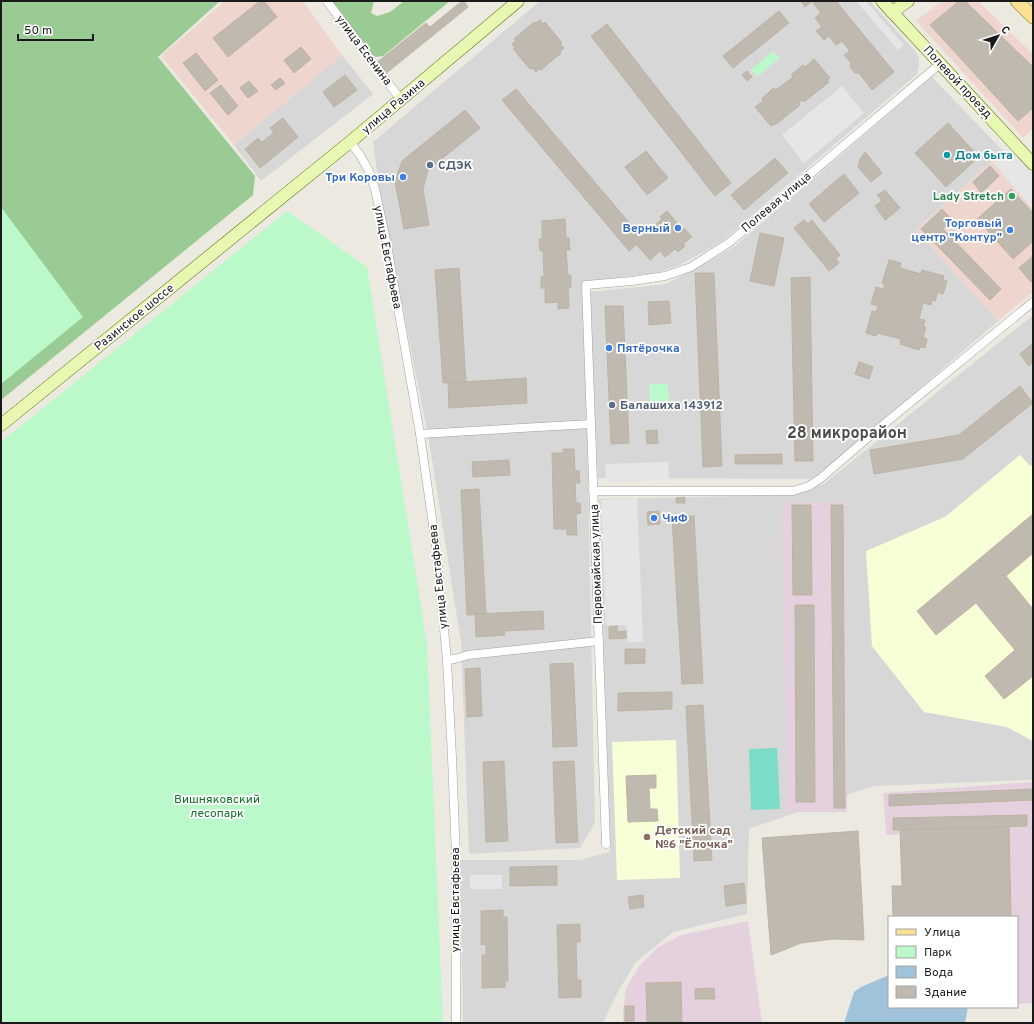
<svg xmlns="http://www.w3.org/2000/svg" width="1034" height="1024" font-family="Overpass,sans-serif">
<rect width="100%" height="100%" fill="#eceae0"/>
<g fill="#d8d7d7">
<polygon points="540,1 870,1 916,52 919,59 919,65 917,74 721,242 680,265 656,273 584,282 595,823 580,848 469,854 461,642 429,441 380,194 373,142"/>
<polygon points="342,55 373,94 261,181 234,145"/>
<polygon points="932,77 1003,151 916,230 998,321 814,479 598,478 589,292 666,284 693,270 735,246"/>
<polygon points="1033,315 1033,470 1020,455 945,517 866,552 925,712 1007,727 1033,741 1033,780 873,786 749,829 747,914 673,932 636,962 615,997 603,1023 463,1023 460,860 580,860 610,852 599,499 793,495 825,483"/>
</g>
<g fill="#eed5ce">
<polygon points="225,1 303,1 342,55 234,145 161,56"/>
<polygon points="942,1 978,1 1033,54 1033,129 1023,138 916,21"/>
<polygon points="1003,151 1033,184 1033,292 998,321 916,230"/>
</g>
<g fill="#e5d1de">
<polygon points="844,502 847,812 786,812 783,503"/>
<polygon points="1033,782 1033,1003 1017,1004 1017,917 1001,917 999,830 886,835 883,793"/>
<polygon points="748,921 762,1023 623,1023 623,1010 626,989 639,966 657,948 681,935"/>
</g>
<g fill="#f7ffd6">
<polygon points="1020,455 1030,466 1033,464 1033,741 1007,727 924,712 872,646 866,551 945,517"/>
<polygon points="676,740 680,878 617,880 612,742"/>
</g>
<g fill="#9bcb94">
<polygon points="1,1 220,1 158,57 255,176 253,195 1,400"/>
<polygon points="331,1 374,1 371,13 377,16 390,12 404,1 450,1 383,56 376,57 369,54"/>
</g>
<g fill="#bbf8ca">
<polygon points="773,51 780,58 757,77 751,70"/>
<polygon points="1,207 83,317 1,384"/>
<polygon points="287,211 367,267 427,644 443,1023 1,1023 1,442"/>
<polygon points="649,384 668,384 669,408 650,409"/>
</g>
<polygon fill="#7ddcc8" points="777,748 780,809 751,810 749,749"/>
<g fill="#e6e6e6">
<polygon points="856,1 866,1 904,45 898,50"/>
<polygon points="842,86 864,113 804,163 782,135"/>
<polygon points="1010,148 1033,174 1033,209 993,163"/>
<polygon points="668,462 669,480 606,482 605,464"/>
<polygon points="637,498 643,642 628,642 627,625 606,625 601,500"/>
<rect x="470" y="875" width="32" height="14"/>
</g>
<polygon fill="#a0c2da" points="889,975 889,1007 968,1007 965,1023 844,1023 854,992 861,987"/>
<g fill="#c0b9af" stroke="#bdb3a2">
<polygon points="260,1 264,1 277,17 228,57 213,38"/>
<polygon points="462,1 464,1 468,7 384,75 375,64 426,23 430,27"/>
<polygon points="801,1 836,1 894,72 872,90 859,73 855,73 850,67 851,63 844,55 850,51 842,41 836,45 829,36 824,40 816,31 822,27 815,18 821,13 812,1 805,7"/>
<polygon points="959,1 965,1 1033,67 1033,108 1018,121 930,25"/>
<polygon points="779,11 789,23 733,68 723,56"/>
<polygon points="540,20 543,24 545,22 562,43 560,44 564,48 560,52 561,53 541,70 539,69 536,72 532,68 530,69 513,49 515,48 512,44 516,41 514,39 534,22 536,23"/>
<polygon points="607,24 731,183 715,196 591,36"/>
<polygon points="301,47 311,59 294,73 284,60"/>
<polygon points="196,53 218,80 205,91 183,63"/>
<polygon points="814,59 830,78 827,80 829,82 804,102 802,100 799,103 800,105 775,125 774,124 771,126 755,107 763,101 762,98 774,88 776,90 793,77 791,75 803,65 805,67"/>
<polygon points="747,71 752,77 747,81 742,75"/>
<polygon points="345,75 357,90 334,107 323,92"/>
<polygon points="280,78 285,83 276,90 271,85"/>
<polygon points="249,81 258,91 248,98 240,88"/>
<polygon points="221,85 238,106 228,115 210,93"/>
<polygon points="516,89 643,239 629,251 502,100"/>
<polygon points="465,110 480,128 428,170 423,189 429,225 404,229 395,182 402,161"/>
<polygon points="283,118 298,137 260,168 245,149 258,138 262,142 274,133 270,128"/>
<polygon points="948,123 979,157 946,187 915,153"/>
<polygon points="646,151 668,178 647,195 625,167"/>
<polygon points="865,152 882,173 871,182 858,167 860,159"/>
<polygon points="775,158 788,173 744,210 731,195"/>
<polygon points="990,166 999,176 981,193 973,182"/>
<polygon points="844,174 859,193 824,222 809,204"/>
<polygon points="1011,189 1033,213 1033,241 1013,259 977,219"/>
<polygon points="885,190 900,208 885,220 875,206 882,201 877,195"/>
<polygon points="942,209 952,220 943,229 1001,289 990,300 921,229"/>
<polygon points="667,211 683,230 684,228 692,237 683,244 685,246 678,252 675,249 665,257 660,251 650,260 637,245 643,239 641,237 662,219 660,217"/>
<polygon points="565,219 566,238 569,238 570,250 566,250 568,275 571,275 571,287 568,287 569,308 558,309 558,302 545,303 545,288 541,288 541,277 544,276 543,251 540,251 539,239 542,239 542,221"/>
<polygon points="804,220 808,224 812,220 840,255 836,259 839,263 829,271 794,228"/>
<polygon points="760,233 784,238 774,286 750,281"/>
<polygon points="1033,256 1033,280 1031,282 1019,268"/>
<polygon points="889,260 901,263 900,268 921,274 922,270 944,276 943,280 947,281 943,294 938,292 935,301 932,300 931,305 923,303 919,319 925,320 923,327 926,327 923,337 927,339 925,348 920,347 919,350 900,344 901,339 877,333 876,336 866,333 872,311 876,312 878,306 871,304 876,287 883,289 885,284 882,283"/>
<polygon points="459,268 466,382 443,383 435,270"/>
<polygon points="695,273 714,273 722,466 703,467"/>
<polygon points="810,277 813,461 795,461 791,278"/>
<polygon points="669,301 671,323 649,325 648,302"/>
<polygon points="605,306 623,306 629,443 611,444"/>
<polygon points="1033,343 1033,364 1032,363 1029,366 1020,354"/>
<polygon points="859,362 873,367 869,379 855,374"/>
<polygon points="526,378 527,403 449,408 448,383"/>
<polygon points="1020,386 1033,403 963,459 874,474 870,450 959,435"/>
<polygon points="657,430 658,443 647,444 646,431"/>
<polygon points="563,449 574,449 575,471 579,471 580,483 575,483 576,503 580,503 581,513 576,514 577,535 567,535 567,529 554,529 552,453 563,453"/>
<polygon points="782,454 782,464 735,464 735,455"/>
<polygon points="509,460 510,475 473,477 472,462"/>
<polygon points="479,489 486,614 467,615 461,490"/>
<polygon points="685,497 685,503 676,503 676,498"/>
<polygon points="792,505 811,505 812,595 793,595"/>
<polygon points="831,505 843,505 845,808 834,808"/>
<polygon points="659,511 660,524 648,525 647,512"/>
<polygon points="1033,514 1033,553 1006,576 1033,609 1033,676 1004,699 985,676 1015,650 976,603 936,635 917,611"/>
<polygon points="694,516 703,683 682,684 672,517"/>
<polygon points="795,605 814,605 815,802 796,802"/>
<polygon points="543,611 544,629 504,631 505,635 476,637 475,614"/>
<polygon points="617,626 618,632 626,631 626,638 609,639 609,627"/>
<polygon points="625,649 645,649 645,663 625,664"/>
<polygon points="573,663 577,746 553,747 550,664"/>
<polygon points="480,668 482,716 467,717 465,669"/>
<polygon points="672,692 672,709 618,711 618,693"/>
<polygon points="703,705 712,860 694,861 686,706"/>
<polygon points="504,761 508,841 486,842 483,762"/>
<polygon points="574,761 578,842 556,843 553,762"/>
<polygon points="656,775 656,788 649,788 650,809 657,809 658,821 628,822 626,776"/>
<polygon points="1033,789 1033,800 889,806 889,795"/>
<polygon points="1027,815 1027,826 893,830 893,818"/>
<polygon points="1009,827 1011,917 893,917 892,886 902,886 900,830"/>
<polygon points="858,831 864,940 833,939 801,943 771,955 762,838"/>
<polygon points="557,866 557,885 510,886 510,867"/>
<polygon points="744,883 746,903 726,906 724,886"/>
<polygon points="643,895 644,907 630,909 628,897"/>
<polygon points="503,910 503,917 507,917 508,981 505,981 505,987 482,988 482,955 486,955 486,944 481,945 481,911"/>
<polygon points="580,924 580,942 576,942 577,980 581,980 581,997 559,998 557,925"/>
<polygon points="681,982 682,1023 647,1023 646,983"/>
<polygon points="714,988 715,999 695,999 695,989"/>
<rect x="625" y="1006" width="9" height="15"/>
</g>
<g fill="none" stroke-linecap="round" stroke-linejoin="round">
<defs>
<g id="street">
<polyline points="327,1 401,100"/>
<polyline points="350,142 360,155 369,171 375,189 387,245 420,434 436,546 447,660 452,757 456,857 456,1023"/>
<polyline points="420,434 591,424"/>
<polyline points="593,491 793,491 809,486 821,478 878,429 1033,302"/>
<polyline points="447,660 455,659 468,655 599,641"/>
<polyline points="606,844 586,285 632,281 665,276 691,267 730,242 941,63"/>
</g>
<g id="secondary">
<polyline points="882,1 1033,164"/>
<polyline points="892,12 908,1"/>
<polyline points="1,425 350,142 518,1"/>
</g>
<polyline id="primary" points="1017,1 1033,17"/>
</defs>
<use href="#street" stroke="#a1a1a1" stroke-width="9"/>
<use href="#secondary" stroke="#506d06" stroke-width="13"/>
<use href="#primary" stroke="#8f7902" stroke-width="14"/>
<use href="#street" stroke="#fff" stroke-width="8"/>
<use href="#secondary" stroke="#e8f8b2" stroke-width="12"/>
<use href="#primary" stroke="#fae196" stroke-width="13"/>
</g>
<circle fill="#0f9aa8" stroke="#fff" stroke-width="1.5" cx="947" cy="155" r="4"/>
<g fill="#5c6f8a" stroke="#fff" stroke-width="1.5">
<circle cx="430" cy="165" r="4"/>
<circle cx="612" cy="405" r="4"/>
</g>
<g fill="#3f7fe0" stroke="#fff" stroke-width="1.5">
<circle cx="403" cy="177" r="4"/>
<circle cx="678" cy="228" r="4"/>
<circle cx="1010" cy="230" r="4"/>
<circle cx="609" cy="348" r="4"/>
<circle cx="654" cy="518" r="4"/>
</g>
<circle fill="#2e9e5b" stroke="#fff" stroke-width="1.5" cx="1012" cy="196" r="4"/>
<circle fill="#8d6e63" stroke="#fff" stroke-width="1.5" cx="647" cy="837" r="4"/>
<g text-anchor="middle" stroke-width="3.5" stroke-linejoin="round" paint-order="stroke">
<g font-size="12" fill="#1a1a1a" stroke="#fff">
<text transform="translate(364 50) rotate(53)" y="4">улица Есенина</text>
<text transform="translate(958 82) rotate(47)" y="4">Полевой проезд</text>
<text transform="translate(393 106) rotate(-40)" y="4">улица Разина</text>
<text transform="translate(776 202) rotate(-40)" y="4">Полевая улица</text>
<text transform="translate(388 257) rotate(79)" y="4">улица Евстафьева</text>
<text transform="translate(134 317) rotate(-39)" y="4">Разинское шоссе</text>
<text transform="translate(596 564) rotate(-92)" y="4">Первомайская улица</text>
<text transform="translate(438 577) rotate(-96)" y="4">улица Евстафьева</text>
<text transform="translate(455 900) rotate(-90)" y="4">улица Евстафьева</text>
</g>
<g font-size="12" font-weight="bold" fill="#0d838f" stroke="#fff" text-anchor="start">
<text x="955" y="159">Дом быта</text>
</g>
<g font-size="12" font-weight="bold" fill="#4e5e75" stroke="#fff" text-anchor="start">
<text x="438" y="169">СДЭК</text>
<text x="620" y="409">Балашиха 143912</text>
</g>
<g font-size="12" font-weight="bold" fill="#366cbe" stroke="#fff" text-anchor="end">
<text x="395" y="181">Три Коровы</text>
<text x="1002" y="227">Торговый<tspan x="1002" dy="14">центр "Контур"</tspan></text>
<text x="670" y="232">Верный</text>
<text x="617" y="352" text-anchor="start">Пятёрочка</text>
<text x="662" y="522" text-anchor="start">ЧиФ</text>
</g>
<g font-size="12" font-weight="bold" fill="#27864d" stroke="#fff" text-anchor="end">
<text x="1004" y="200">Lady Stretch</text>
</g>
<g font-size="12" fill="#0c7527" stroke="#fff">
<text x="217" y="803">Вишняковский<tspan x="217" dy="14">лесопарк</tspan></text>
</g>
<g font-size="12" font-weight="bold" fill="#785e54" stroke="#fff" text-anchor="start">
<text x="655" y="834">Детский сад<tspan x="655" dy="14">№6 "Ёлочка"</tspan></text>
</g>
<g font-size="16" font-weight="bold" fill="#4d4d4d" stroke="#fff">
<text x="847" y="438">28 микрорайон</text>
</g>
</g>
<rect width="1034" height="1024" fill="none" stroke="#1a1a1a" stroke-width="4"/>
<rect x="888" y="916" width="130" height="92" fill="#ffffff" stroke="#a3a3a3"/>
<rect x="896" y="929" width="20" height="6" fill="#fae196" stroke="#a3a3a3"/>
<text x="924" y="936" font-size="12" fill="#1a1a1a">Улица</text>
<rect x="896" y="946" width="20" height="12" fill="#bbf8ca" stroke="#a3a3a3"/>
<text x="924" y="956" font-size="12" fill="#1a1a1a">Парк</text>
<rect x="896" y="966" width="20" height="12" fill="#a0c2da" stroke="#a3a3a3"/>
<text x="924" y="976" font-size="12" fill="#1a1a1a">Вода</text>
<rect x="896" y="986" width="20" height="12" fill="#c0b9af" stroke="#a3a3a3"/>
<text x="924" y="996" font-size="12" fill="#1a1a1a">Здание</text>
<g transform="translate(998 36) rotate(51)" stroke="#ffffff" stroke-width="3" paint-order="stroke">
<path d="M0-3L7 15L0 10L-7 15Z" fill="#1a1a1a"/>
<text y="-6" font-size="11" font-weight="bold" text-anchor="middle" fill="#1a1a1a">С</text>
</g>
<path d="M18 34v6h75v-6" fill="none" stroke="#1a1a1a" stroke-width="2"/>
<text x="24" y="34" font-size="12" fill="#1a1a1a" stroke="#ffffff" stroke-width="3" paint-order="stroke">50 m</text>
</svg>
